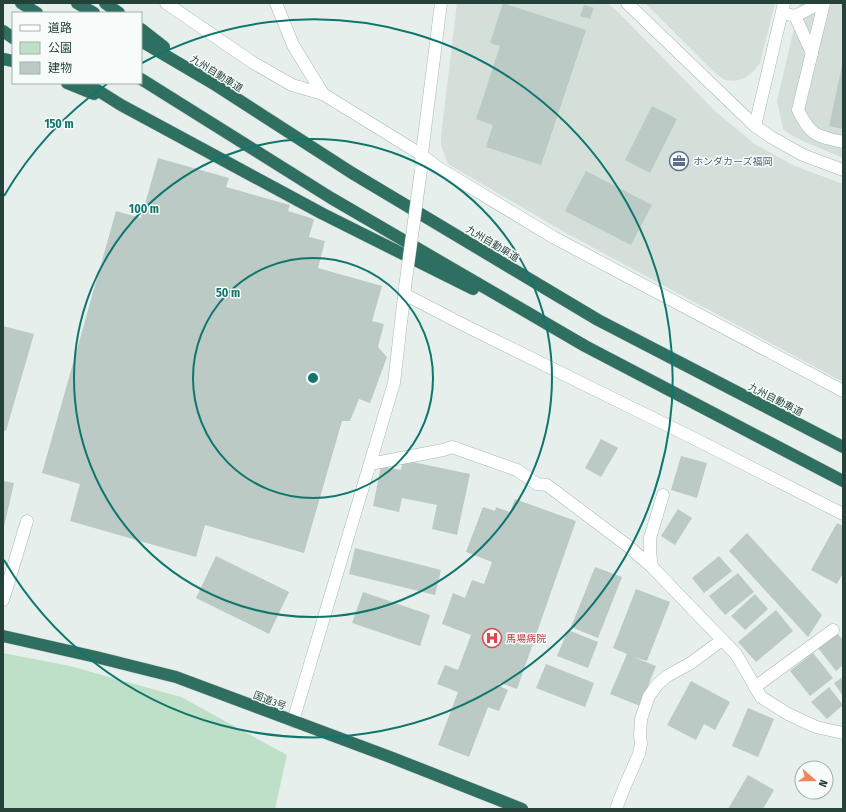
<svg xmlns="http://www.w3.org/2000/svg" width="846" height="812" font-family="'Fira Sans Condensed','Noto Sans JP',sans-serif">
<rect width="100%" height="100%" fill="#e6efeb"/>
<g fill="#d4dfda">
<polygon points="457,3 607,3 617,11 716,112 756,145 795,166 843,184 843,382 566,233 448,164 441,145 441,136"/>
<polygon points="645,3 775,3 760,63 754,71 745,78 734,81 725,80 716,74"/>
<polygon points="800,3 843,3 843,158 796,138 783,129 777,101"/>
</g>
<polygon fill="#bfe0c8" points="3,653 70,666 181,697 287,755 275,809 3,809"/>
<g fill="#bbcac4">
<polygon points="503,3 586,30 541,165 486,147 493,125 476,119 500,46 490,43"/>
<polygon points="584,5 594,8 590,19 580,16"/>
<polygon points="842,66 843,66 843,129 829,126"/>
<polygon points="652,106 677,119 650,173 625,160"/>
<polygon points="158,158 229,178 226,187 290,205 288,211 314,219 309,237 325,241 318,268 382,286 372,321 384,324 378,347 387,357 370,403 359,399 350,421 342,421 304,553 205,525 196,557 70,521 80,484 42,473 116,211 141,218"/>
<polygon points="586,171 652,205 631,245 565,211"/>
<polygon points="3,326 34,334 6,431 3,430"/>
<polygon points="601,439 618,448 601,477 585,468"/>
<polygon points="681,456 707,463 697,498 671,490"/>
<polygon points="403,460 470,474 457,535 432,529 437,505 402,498 399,512 373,506 381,466 401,470"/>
<polygon points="3,481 14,483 4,527 3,527"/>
<polygon points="515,499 576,521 517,689 500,683 497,685 508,690 499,711 488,707 469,757 438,745 458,692 437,684 445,665 458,670 471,635 442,624 453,593 465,598 472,580 484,584 492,562 466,552 483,507 495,511 496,507 510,512"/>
<polygon points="678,509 692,518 675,545 661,536"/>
<polygon points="837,523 843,526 843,573 837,584 811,570"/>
<polygon points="747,533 822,615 808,637 729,551"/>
<polygon points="355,548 441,570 435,595 349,574"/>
<polygon points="216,556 289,592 269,634 196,598"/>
<polygon points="719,556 732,571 704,593 692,578"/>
<polygon points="595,567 622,577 598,638 571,627"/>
<polygon points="738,573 754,592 725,615 709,596"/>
<polygon points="636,589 670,602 647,661 633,657 656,666 640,706 610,694 627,654 613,648"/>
<polygon points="363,592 430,615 420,646 352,623"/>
<polygon points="755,594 768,609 745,630 731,616"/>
<polygon points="776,610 793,631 756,662 738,642"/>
<polygon points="568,630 598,642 588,668 557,656"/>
<polygon points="837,633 843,640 843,665 836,671 818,648"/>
<polygon points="813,653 833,678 810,696 790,671"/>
<polygon points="546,664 594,683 585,707 536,688"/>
<polygon points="843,677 843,696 834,683"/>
<polygon points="691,681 730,702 715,730 704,724 696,740 667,725"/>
<polygon points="829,687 843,705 827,719 811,702"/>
<polygon points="748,708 774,719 758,757 732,746"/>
<polygon points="748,775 774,790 763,809 728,809"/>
</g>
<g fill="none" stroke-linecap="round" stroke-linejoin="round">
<defs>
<g id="minor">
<polyline points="166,3 252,62 292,85 323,94 422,155 437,167 553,237 843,391"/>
<polyline points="276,3 293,45 323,94"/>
<polyline points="627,3 755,126 771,137 803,155 843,170"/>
<path d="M824,3l-26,107c13,26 18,26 45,32"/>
<polyline points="782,13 795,16 821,3"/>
<polyline points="795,16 812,53"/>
<polyline points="755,126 784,3"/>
<polyline points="421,161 441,3"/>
<polyline points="404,294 466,326 695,439 843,514"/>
<polyline points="370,464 443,450 452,447 517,470 537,484 547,485 628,546 652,567 736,654 761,697 788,714 816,727 843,733"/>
<polyline points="652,567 650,552 650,538 663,495"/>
<polyline points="3,600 27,521"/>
<polyline points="755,687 833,630"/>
<polyline points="293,721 394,383 405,288"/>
<polyline points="616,809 624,788 639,754 641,744 640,735 641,719 649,696 657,685 667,676 691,663 722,640"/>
</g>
<g id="highway">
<polyline points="21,3 37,13"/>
<polyline points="77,3 94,13"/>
<polyline points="105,3 119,13"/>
<polyline points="141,29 164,47"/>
<polyline points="3,31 13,38"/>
<polyline points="141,41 214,84 352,173 598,320 843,447"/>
<polyline points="3,59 13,61"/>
<polyline points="141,79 331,198 585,346 843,481"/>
<polyline points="67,83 94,94"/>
<polyline points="86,83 121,105 323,214 473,289"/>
<polyline points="3,636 96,657 176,677 390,757 522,809"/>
</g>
</defs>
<use href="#minor" stroke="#a8b8b2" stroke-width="13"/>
<use href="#highway" stroke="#c2cac8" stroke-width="13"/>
<use href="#minor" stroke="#fff" stroke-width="12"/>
<use href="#highway" stroke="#2f6f62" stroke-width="12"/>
<defs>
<polyline id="minor-bridge" points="405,287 421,170"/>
</defs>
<use href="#minor-bridge" stroke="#a8b8b2" stroke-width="13" stroke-linecap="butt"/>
<use href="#minor-bridge" stroke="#fff" stroke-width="12"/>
</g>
<g fill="none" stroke="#0f766e" stroke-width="2">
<circle cx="313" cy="378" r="120"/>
<circle cx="313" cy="378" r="239"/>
<path d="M4 196A359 359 0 0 1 107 84M142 63A359 359 0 1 1 4 560"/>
</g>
<defs>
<symbol id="office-ring" viewBox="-11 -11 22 22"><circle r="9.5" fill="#f7fbf9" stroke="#5c6f8a" stroke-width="1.5"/><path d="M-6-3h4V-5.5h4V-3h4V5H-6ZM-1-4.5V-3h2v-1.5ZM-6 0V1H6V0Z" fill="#5c6f8a"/></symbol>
<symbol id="hospital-ring" viewBox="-11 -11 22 22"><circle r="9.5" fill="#f7fbf9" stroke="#e0444e" stroke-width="1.5"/><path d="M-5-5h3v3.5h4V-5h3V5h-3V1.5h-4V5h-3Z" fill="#e0444e"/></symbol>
</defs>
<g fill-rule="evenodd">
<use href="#office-ring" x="668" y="150" width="22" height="22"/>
<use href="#hospital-ring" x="481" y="627" width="22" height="22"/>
</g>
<g text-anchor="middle" stroke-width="3" stroke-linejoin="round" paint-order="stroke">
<g font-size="10" fill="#24423a" stroke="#f7fbf9">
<text transform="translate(217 73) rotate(32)" y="4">九州自動車道</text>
<text transform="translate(493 243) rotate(31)" y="4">九州自動車道</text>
<text transform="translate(776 399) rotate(27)" y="4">九州自動車道</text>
<text transform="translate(270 700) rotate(21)" y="4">国道3号</text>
</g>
<g font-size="10" fill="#4e5e75" stroke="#f7fbf9" text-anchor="start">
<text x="693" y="165">ホンダカーズ福岡</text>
</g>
<g font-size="10" fill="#be3a42" stroke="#f7fbf9" text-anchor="start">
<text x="506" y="642">馬場病院</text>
</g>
</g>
<circle cx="313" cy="378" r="6" fill="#0f766e" stroke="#f7fbf9" stroke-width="2"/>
<g font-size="12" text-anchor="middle" font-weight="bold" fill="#0f766e" stroke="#f7fbf9" stroke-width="3" stroke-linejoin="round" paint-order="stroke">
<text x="59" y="128">150 m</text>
<text x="144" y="213">100 m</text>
<text x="228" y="297">50 m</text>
</g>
<rect width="846" height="812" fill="none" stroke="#24423a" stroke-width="8"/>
<rect x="12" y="12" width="130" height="72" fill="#f7fbf9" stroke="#a3b1ad"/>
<rect x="20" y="25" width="20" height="6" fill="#ffffff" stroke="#a3b1ad"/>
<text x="48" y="32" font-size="12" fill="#24423a">道路</text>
<rect x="20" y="42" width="20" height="12" fill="#bfe0c8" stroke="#a3b1ad"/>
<text x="48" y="52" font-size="12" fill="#24423a">公園</text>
<rect x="20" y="62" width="20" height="12" fill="#bbcac4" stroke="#a3b1ad"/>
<text x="48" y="72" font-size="12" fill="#24423a">建物</text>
<g transform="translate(814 780) rotate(110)"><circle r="19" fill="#f7fbf9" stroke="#a3b1ad"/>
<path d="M0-3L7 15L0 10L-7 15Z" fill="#f4845f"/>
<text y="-6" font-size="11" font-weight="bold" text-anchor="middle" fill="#24423a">N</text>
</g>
</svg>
